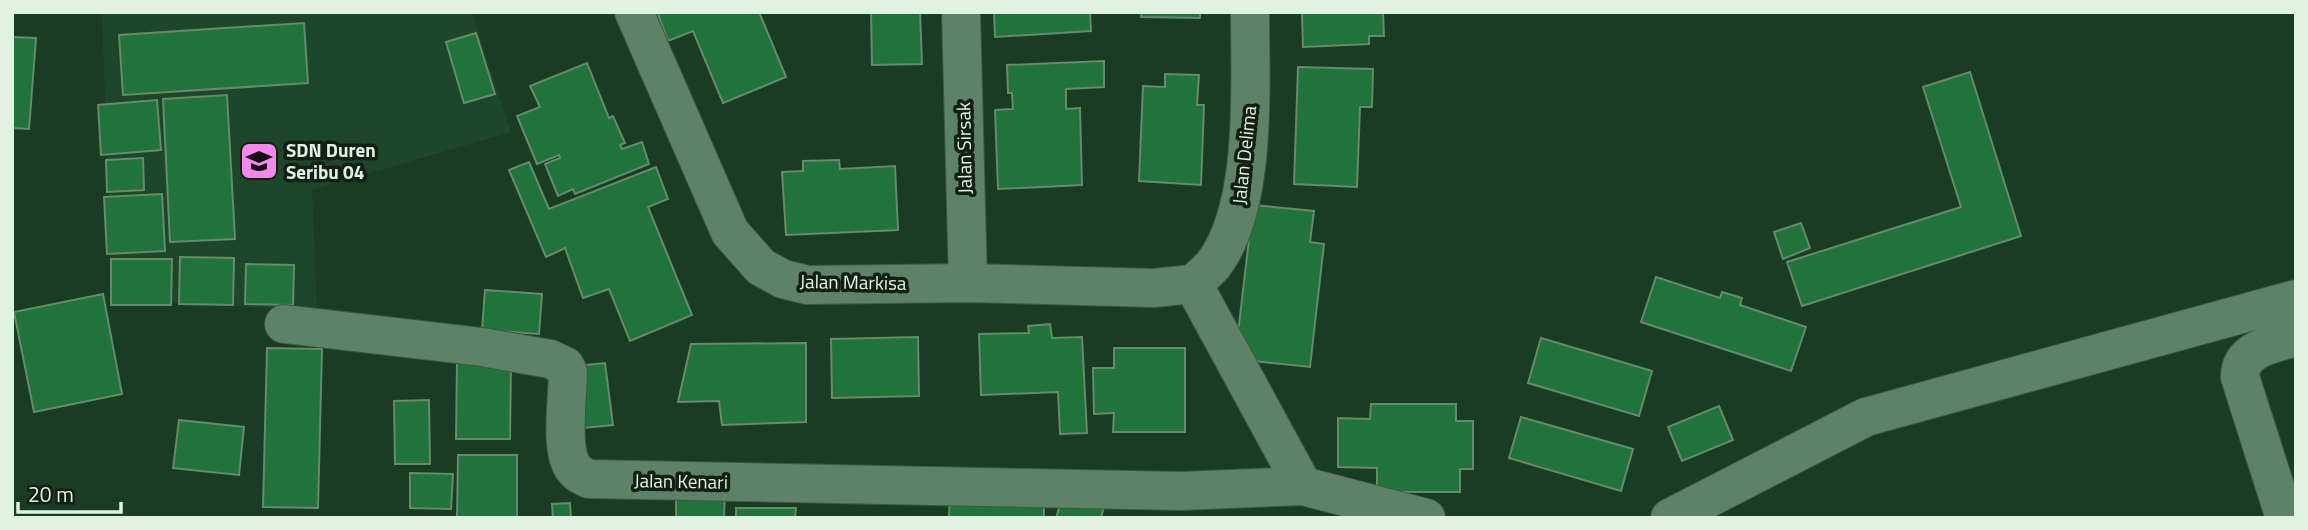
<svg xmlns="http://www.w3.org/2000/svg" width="2308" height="530" font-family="'Titillium Web',sans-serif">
<rect width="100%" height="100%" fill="#1a3c23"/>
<polygon fill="#1e4729" points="102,12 472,12 511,132 312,190 317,311 112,299"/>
<g fill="#20733b" stroke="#658a6c" stroke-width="2">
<polygon points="662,12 759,12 786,77 723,103 693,31 668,41 658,14"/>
<polygon points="871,12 920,12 922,64 872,65"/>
<polygon points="994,12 1090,12 1091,31 995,37"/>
<polygon points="1142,12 1200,12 1200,18 1141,17"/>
<polygon points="1302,12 1383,12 1384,36 1369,36 1369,44 1303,47"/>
<polygon points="304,23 308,83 123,95 119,35"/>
<polygon points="476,33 495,94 464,103 446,42"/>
<polygon points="12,37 36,38 29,129 12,128"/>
<polygon points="1104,61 1104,87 1066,89 1066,109 1080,108 1082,185 998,189 995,110 1013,109 1012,93 1008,93 1007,65"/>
<polygon points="587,63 609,118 613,116 625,143 620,145 622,149 642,142 649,164 575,194 573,189 558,196 545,164 560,158 559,155 537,164 517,116 540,107 530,86"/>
<polygon points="1298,67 1373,69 1372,107 1360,107 1357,187 1294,184"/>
<polygon points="1970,72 2021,236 1802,306 1787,262 1961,207 1923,87"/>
<polygon points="1165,74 1199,75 1197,105 1204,105 1201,185 1139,181 1143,86 1165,87"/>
<polygon points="227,95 235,239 170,242 163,99"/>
<polygon points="157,100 161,150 101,155 98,105"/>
<polygon points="143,158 144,190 107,192 106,160"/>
<polygon points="839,160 840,169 895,166 898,230 786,235 782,172 803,171 803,161"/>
<polygon points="529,162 549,209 656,167 668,199 648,207 692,315 630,341 609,289 583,298 565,248 546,257 509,170"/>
<polygon points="162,194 165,251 107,254 104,197"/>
<polygon points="1253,205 1314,211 1310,242 1324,244 1310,367 1235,359"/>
<polygon points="1801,223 1810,248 1783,259 1774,232"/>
<polygon points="180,257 234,258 233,305 179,304"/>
<polygon points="111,259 172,259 171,305 111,305"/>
<polygon points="246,264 294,265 293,305 245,304"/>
<polygon points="1656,277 1720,298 1722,292 1742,298 1740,305 1806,327 1791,371 1641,322"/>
<polygon points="485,290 542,294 539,334 482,330"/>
<polygon points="103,294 122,394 34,412 14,312"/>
<polygon points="1050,324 1052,338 1082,337 1087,433 1060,434 1058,392 981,395 979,334 1029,333 1028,326"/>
<polygon points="918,337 919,396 832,398 831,339"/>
<polygon points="1541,338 1652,371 1639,416 1528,383"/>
<polygon points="806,343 806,422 722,425 719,401 678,402 691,344"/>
<polygon points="267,348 322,349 318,508 263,507"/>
<polygon points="1114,348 1185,348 1185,432 1113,432 1114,413 1094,414 1093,368 1114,368"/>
<polygon points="457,363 511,363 510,439 456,439"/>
<polygon points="605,363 613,425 583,428 576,366"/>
<polygon points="429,400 430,464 395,464 394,401"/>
<polygon points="1371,404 1456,404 1456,421 1473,421 1473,469 1460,469 1460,492 1377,492 1377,468 1338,467 1338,418 1370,419"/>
<polygon points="1719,406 1733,440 1682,461 1668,427"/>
<polygon points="1521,417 1633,449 1621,491 1509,458"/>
<polygon points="179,420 244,427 239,475 173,468"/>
<polygon points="458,455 517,455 517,517 457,517"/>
<polygon points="410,473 453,474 451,509 410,508"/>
<polygon points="676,490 725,490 724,518 676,518"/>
<polygon points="950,493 1044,495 1044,518 949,518"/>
<polygon points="1063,495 1104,506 1101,518 1056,518"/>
<polygon points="570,503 571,518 553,518 552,504"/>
<polygon points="736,508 796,508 795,518 736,518"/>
</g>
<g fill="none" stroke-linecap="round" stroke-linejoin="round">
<defs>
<g id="street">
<polyline points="634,12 730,232 761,267 783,279 807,285 968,283 1154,288 1193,284"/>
<polyline points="961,12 968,283"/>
<path d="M1193,284c7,-6 14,-12 20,-19 45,-57 37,-183 37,-253"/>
<polyline points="1193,284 1303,486"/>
<path d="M284,324l198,23 68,12 15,7 3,6c0,24 -8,74 4,94 4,7 10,10 17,13l592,12 122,-5 123,32"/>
<polyline points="1670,518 1866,417 2296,299"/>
<path d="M2285,518l-45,-141c0,-29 34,-33 56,-40"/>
</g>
</defs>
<use href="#street" stroke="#3b5943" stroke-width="40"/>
<use href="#street" stroke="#5e8265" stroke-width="38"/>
</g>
<defs>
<symbol id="school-square" viewBox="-11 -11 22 22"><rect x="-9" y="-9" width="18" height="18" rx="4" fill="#f688ed" stroke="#111f14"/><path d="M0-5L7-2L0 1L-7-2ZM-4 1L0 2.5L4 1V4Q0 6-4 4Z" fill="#111"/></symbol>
</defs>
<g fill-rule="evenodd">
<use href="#school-square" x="237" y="139" width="44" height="44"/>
</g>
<g text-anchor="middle" stroke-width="7" stroke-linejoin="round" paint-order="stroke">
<g font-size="19" fill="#e0f3e3" stroke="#111f14">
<text transform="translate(964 148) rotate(-91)" y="7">Jalan Sirsak</text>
<text transform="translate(1244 155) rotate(-84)" y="7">Jalan Delima</text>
<text transform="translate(853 282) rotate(1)" y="7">Jalan Markisa</text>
<text transform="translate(681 481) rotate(1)" y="7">Jalan Kenari</text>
</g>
<g font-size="19" font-weight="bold" fill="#e0f3e3" stroke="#111f14" text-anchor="start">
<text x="286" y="157">SDN Duren<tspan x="286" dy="22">Seribu 04</tspan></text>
</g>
</g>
<rect width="2308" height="530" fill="none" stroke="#e0f3e3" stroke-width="28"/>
<path d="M18 502v10h103v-10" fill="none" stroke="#e0f3e3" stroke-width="3.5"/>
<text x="28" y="502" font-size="21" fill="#e0f3e3" stroke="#111f14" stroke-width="5" paint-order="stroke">20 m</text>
</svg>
